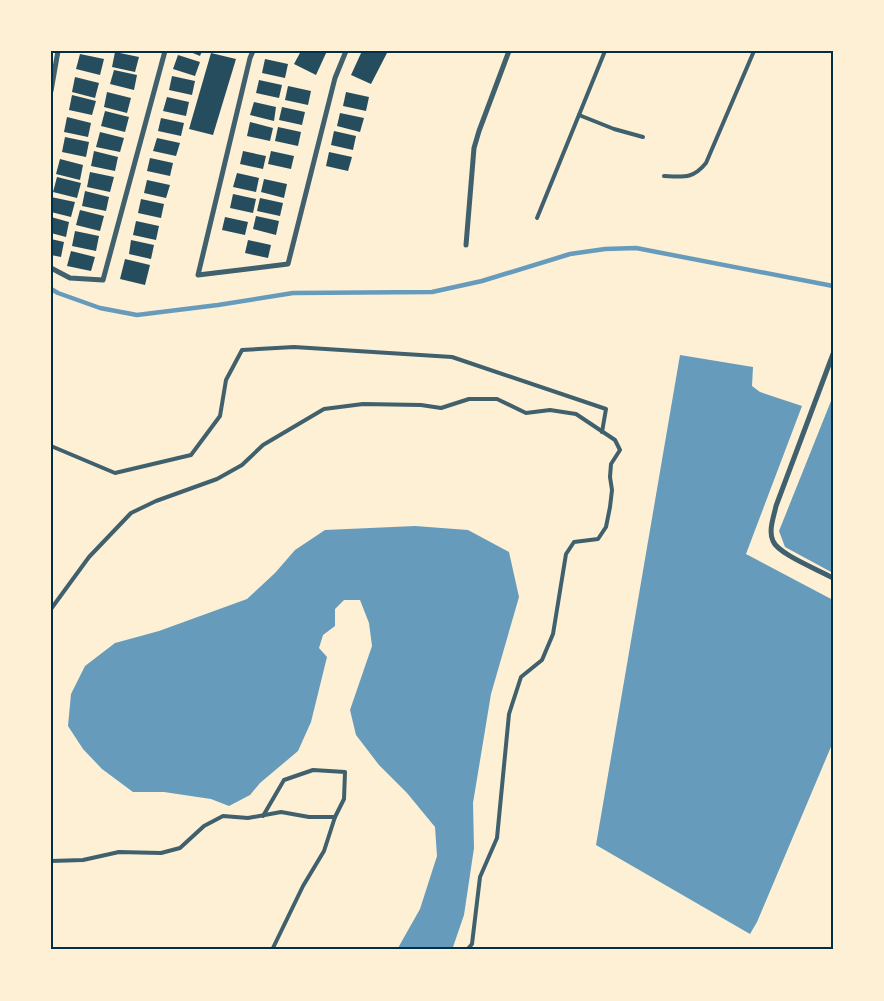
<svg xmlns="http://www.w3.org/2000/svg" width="884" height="1001" font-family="Quicksand,sans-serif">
<rect width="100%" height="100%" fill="#fdf0d5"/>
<g fill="#669bbc">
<polygon points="680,355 753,367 752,386 760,392 802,406 746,554 833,600 833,742 757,922 750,934 596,845"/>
<polygon points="833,396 833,573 785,547 779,531"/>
<polygon points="415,526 468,530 509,552 519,597 491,694 473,803 474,848 464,915 452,950 395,950 398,948 420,909 437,856 435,827 407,793 379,765 356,735 350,710 372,646 369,623 360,600 344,600 335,609 335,626 323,635 319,648 327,657 311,722 298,751 260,783 250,795 229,806 211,799 164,792 133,792 102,769 83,749 68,726 71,694 85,666 115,643 159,631 247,599 275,573 295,550 325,530"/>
</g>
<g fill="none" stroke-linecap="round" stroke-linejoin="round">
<polyline stroke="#669bbc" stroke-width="4.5" points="51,289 58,293 100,308 137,315 218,305 293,293 432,292 482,281 570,254 605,249 636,248 833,286"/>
</g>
<g fill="#264d5e">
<polygon points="188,51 202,51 200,56"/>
<polygon points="301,51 327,51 316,75 294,64"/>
<polygon points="362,51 388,51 371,84 351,75"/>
<polygon points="115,52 139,57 135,72 112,67"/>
<polygon points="211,53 236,59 213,135 189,129"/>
<polygon points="80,54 104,59 100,75 76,69"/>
<polygon points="178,55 200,62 195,76 173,69"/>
<polygon points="265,59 288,64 285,78 262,73"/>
<polygon points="114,70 137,75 134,90 110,84"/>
<polygon points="172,76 195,81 192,95 169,90"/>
<polygon points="75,77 99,83 95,98 72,92"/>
<polygon points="259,80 282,85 279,98 256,93"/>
<polygon points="288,86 311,91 308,105 285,100"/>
<polygon points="107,92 131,98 127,113 104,107"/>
<polygon points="346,92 369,97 366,111 343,106"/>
<polygon points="72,95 96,101 92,115 69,110"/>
<polygon points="167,97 189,102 186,116 163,111"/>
<polygon points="254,102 276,107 274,121 250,115"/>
<polygon points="282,107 305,112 302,125 279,120"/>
<polygon points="105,111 129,117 125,132 101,126"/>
<polygon points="340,113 364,118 360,132 337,126"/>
<polygon points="67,117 91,123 88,137 64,132"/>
<polygon points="161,118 184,123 181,136 158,131"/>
<polygon points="250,122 273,128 270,141 247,136"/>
<polygon points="278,127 301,132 298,146 275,141"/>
<polygon points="334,131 356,136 353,150 331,145"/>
<polygon points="100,132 124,138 120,152 96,147"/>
<polygon points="65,137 89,142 86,157 62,152"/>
<polygon points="157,138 180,143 176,156 153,151"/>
<polygon points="94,151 118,157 115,171 91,166"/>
<polygon points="243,151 266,156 263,169 240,164"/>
<polygon points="271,151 294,156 291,169 268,164"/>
<polygon points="329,152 352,157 348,171 326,166"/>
<polygon points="150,158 173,163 170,176 147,171"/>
<polygon points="60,159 83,165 80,180 56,174"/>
<polygon points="90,172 114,177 110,192 87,187"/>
<polygon points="237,173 259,178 256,192 233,187"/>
<polygon points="57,177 81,183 77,198 53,192"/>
<polygon points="264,179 287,184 284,198 261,192"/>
<polygon points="147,180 170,185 166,198 144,193"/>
<polygon points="85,191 109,197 106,211 82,206"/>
<polygon points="233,194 256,199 253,213 230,208"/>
<polygon points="51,197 75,202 71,217 51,212"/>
<polygon points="260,198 283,203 280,216 257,211"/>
<polygon points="141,199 164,204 161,218 138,213"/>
<polygon points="80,210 104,216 100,231 76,225"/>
<polygon points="256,216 279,221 276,235 253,229"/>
<polygon points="51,217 69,222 66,237 51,233"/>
<polygon points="225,217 248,222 245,235 222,230"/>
<polygon points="136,221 159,226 156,240 133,235"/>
<polygon points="75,231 99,236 96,251 72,246"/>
<polygon points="51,239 64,242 61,257 51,255"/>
<polygon points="131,240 154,245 151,259 129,254"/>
<polygon points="248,240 271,245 268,258 245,253"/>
<polygon points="71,251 95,257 91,271 67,266"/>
<polygon points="125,259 150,265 145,285 120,279"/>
</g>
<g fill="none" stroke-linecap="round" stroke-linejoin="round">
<g stroke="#3f606c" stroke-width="4">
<polyline points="579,115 614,129 643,137"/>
<path d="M664,176c20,1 29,3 42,-13l48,-112"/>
<polyline points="537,218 605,51"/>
<polyline points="51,446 115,473 191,455 220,416 226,380 242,350 294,347 452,357 606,409 602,432"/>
<polyline points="51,609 89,557 131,513 156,501 217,479 242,465 263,445 324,409 363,404 421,405 441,408 469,399 497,399 526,413 550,410 576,414 615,440 620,450 611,464 610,477 612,490 610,507 606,527 598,539 574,542 566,554 553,634 542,660 521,677 509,714 497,838 480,877 472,944 467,950"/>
<polyline points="263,816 284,780 313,770 345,772 344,799 335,817"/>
<polyline points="51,861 83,860 119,852 161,853 180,848 204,826 223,816 248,818 281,812 309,817 335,817 324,851 303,886 272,950"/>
</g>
<g stroke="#3f606c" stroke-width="5">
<polyline points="253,51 250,58 198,275 288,264 335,78 346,51"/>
<polyline points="51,91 58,51"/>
<polyline points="466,245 474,148 479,131 509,51"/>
<polyline points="51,268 70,278 103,280 165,51"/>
<path d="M833,354l-57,152c-2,10 -8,25 -3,35 5,13 46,29 60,37"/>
</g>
</g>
<rect width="884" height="1001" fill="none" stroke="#fdf0d5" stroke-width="105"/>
<rect x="52" y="52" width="780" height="896" fill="none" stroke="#003049" stroke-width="2"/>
</svg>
